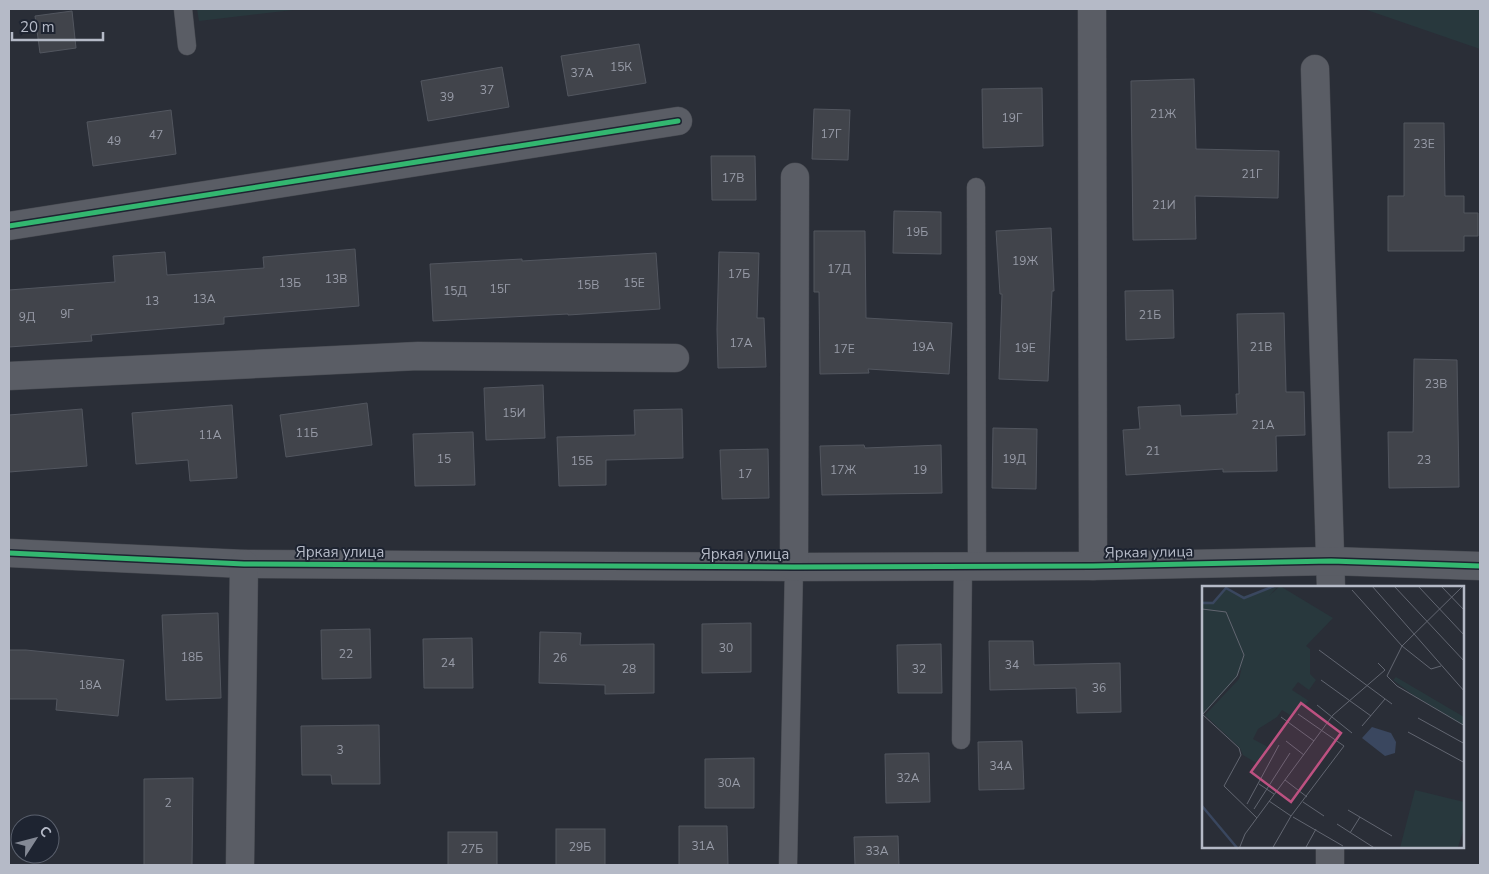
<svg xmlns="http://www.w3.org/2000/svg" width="1489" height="874" font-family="'Nunito Sans',sans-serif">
<rect width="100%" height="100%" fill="#2a2e37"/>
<g fill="#28383d">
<polygon points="197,9 302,9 199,21"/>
<polygon points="1364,9 1480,9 1480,49"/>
</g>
<g fill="#41444b" stroke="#52565f">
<polygon points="72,11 76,48 40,53 35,16"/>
<polygon points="639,44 646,83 568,96 561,56"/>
<polygon points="502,67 509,107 428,121 421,81"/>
<polygon points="1194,79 1196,149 1279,151 1278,198 1195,196 1196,239 1133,240 1131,81"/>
<polygon points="1042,88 1043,146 983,148 982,89"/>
<polygon points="814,109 850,110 848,160 812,159"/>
<polygon points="171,110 176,154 93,166 87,122"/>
<polygon points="1404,123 1444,123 1445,196 1464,196 1464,213 1478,213 1478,236 1464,236 1464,251 1388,251 1388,196 1404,196"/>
<polygon points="711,156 755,156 756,200 712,200"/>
<polygon points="894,211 941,212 941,254 893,253"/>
<polygon points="1051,228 1054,291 1052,291 1048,381 999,379 1002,294 1000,294 996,231"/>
<polygon points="814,231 865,231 866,318 952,323 949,374 868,369 869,373 820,374 819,292 814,292"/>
<polygon points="355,249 359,306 224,317 224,324 91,335 92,341 9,347 9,290 115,282 113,256 165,252 167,275 264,268 263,257"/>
<polygon points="719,252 759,253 757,318 764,318 766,367 718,368 717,329"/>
<polygon points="656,253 660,309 568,315 568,314 433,321 430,264 522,259 522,261"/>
<polygon points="1173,290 1174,338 1126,340 1125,291"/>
<polygon points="1284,313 1286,392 1304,392 1305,435 1276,436 1277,471 1223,472 1223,469 1126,475 1123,430 1140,429 1138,407 1180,405 1181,416 1237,414 1236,394 1239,394 1237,314"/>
<polygon points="1414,359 1457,360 1459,487 1389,488 1388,432 1413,432"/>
<polygon points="543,385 545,438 486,440 484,388"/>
<polygon points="367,403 372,445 286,457 280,415"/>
<polygon points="232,405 237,478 190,481 188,460 136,464 132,413"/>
<polygon points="82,409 87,466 9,472 9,415"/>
<polygon points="682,409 683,458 606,460 606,485 559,486 557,437 635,435 634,410"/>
<polygon points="993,428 1037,429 1036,489 992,488"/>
<polygon points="473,432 475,485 415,486 413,434"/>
<polygon points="864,445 865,448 941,445 942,493 822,495 820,446"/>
<polygon points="768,449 769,498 722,499 720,450"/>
<polygon points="218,613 221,698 166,700 162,615"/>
<polygon points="751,623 751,672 702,673 702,624"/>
<polygon points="370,629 371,678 322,679 321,630"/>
<polygon points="540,632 581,633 580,645 654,644 654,693 605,694 605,685 539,683"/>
<polygon points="472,638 473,688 424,688 423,639"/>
<polygon points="989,641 1033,641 1034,665 1120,663 1121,712 1077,713 1076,688 990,690"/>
<polygon points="941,644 942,693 898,693 897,645"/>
<polygon points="9,650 26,650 124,660 118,716 56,710 57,699 9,699"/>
<polygon points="379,725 380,784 332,784 331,775 302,775 301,726"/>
<polygon points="1022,741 1024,789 979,790 978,742"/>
<polygon points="929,753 930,802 886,803 885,754"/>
<polygon points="754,758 754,808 705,808 705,759"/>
<polygon points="193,778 192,865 144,865 144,779"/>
<polygon points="679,826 727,826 728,865 679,865"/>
<rect x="556" y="829" width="49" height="36"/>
<rect x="448" y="832" width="49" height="33"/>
<polygon points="898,836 899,865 855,865 854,837"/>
</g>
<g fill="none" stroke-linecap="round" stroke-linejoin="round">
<defs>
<g id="service">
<polyline points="183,9 187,46"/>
<polyline points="976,187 977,566"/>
<polyline points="961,740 963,566"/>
<polyline points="788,865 794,567"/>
</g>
<g id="minor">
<polyline points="1092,9 1093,566"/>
<polyline points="1315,69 1331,588"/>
<polyline points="9,226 678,121"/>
<polyline points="9,376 418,356 675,358"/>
<polyline points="9,553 244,564 794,567 1093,566 1331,561 1480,566"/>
<polyline points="794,567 795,177"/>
<polyline points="240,865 244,564"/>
<polyline points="1330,865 1330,848"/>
</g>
</defs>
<use href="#service" stroke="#464950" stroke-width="19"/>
<use href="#minor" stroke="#464950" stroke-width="29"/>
<use href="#service" stroke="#5a5d65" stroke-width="18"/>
<use href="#minor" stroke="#5a5d65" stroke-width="28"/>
<defs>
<g id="cycleway">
<polyline points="9,226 678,121"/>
<polyline points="9,553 244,564 794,567 1093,566 1331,561 1480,566"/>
</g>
</defs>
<use href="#cycleway" stroke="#1e2431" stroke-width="8"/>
<use href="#cycleway" stroke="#33b770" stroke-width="5"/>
</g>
<g text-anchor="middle" stroke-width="4" stroke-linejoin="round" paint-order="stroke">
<g font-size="12" fill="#989ca8">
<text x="621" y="71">15К</text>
<text x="582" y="77">37А</text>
<text x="487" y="94">37</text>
<text x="447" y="101">39</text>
<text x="1163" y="118">21Ж</text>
<text x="1012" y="122">19Г</text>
<text x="831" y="138">17Г</text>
<text x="156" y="139">47</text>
<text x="114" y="145">49</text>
<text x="1424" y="148">23Е</text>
<text x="1252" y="178">21Г</text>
<text x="733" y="182">17В</text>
<text x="1164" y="209">21И</text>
<text x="917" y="236">19Б</text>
<text x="1025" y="265">19Ж</text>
<text x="839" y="273">17Д</text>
<text x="739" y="278">17Б</text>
<text x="336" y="283">13В</text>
<text x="290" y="287">13Б</text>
<text x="634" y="287">15Е</text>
<text x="588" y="289">15В</text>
<text x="500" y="293">15Г</text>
<text x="455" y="295">15Д</text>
<text x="204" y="303">13А</text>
<text x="152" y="305">13</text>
<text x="67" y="318">9Г</text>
<text x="1150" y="319">21Б</text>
<text x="27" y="321">9Д</text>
<text x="741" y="347">17А</text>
<text x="923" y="351">19А</text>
<text x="1261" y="351">21В</text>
<text x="1025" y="352">19E</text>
<text x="844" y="353">17Е</text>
<text x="1436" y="388">23В</text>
<text x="514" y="417">15И</text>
<text x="1263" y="429">21А</text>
<text x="307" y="437">11Б</text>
<text x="210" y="439">11А</text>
<text x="1153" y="455">21</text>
<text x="444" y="463">15</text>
<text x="1014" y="463">19Д</text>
<text x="1424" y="464">23</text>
<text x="582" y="465">15Б</text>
<text x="843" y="474">17Ж</text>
<text x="920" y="474">19</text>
<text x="745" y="478">17</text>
<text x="726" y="652">30</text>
<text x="346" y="658">22</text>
<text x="192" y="661">18Б</text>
<text x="560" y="662">26</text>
<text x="448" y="667">24</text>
<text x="1012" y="669">34</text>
<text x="629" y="673">28</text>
<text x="919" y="673">32</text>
<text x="90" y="689">18А</text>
<text x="1099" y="692">36</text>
<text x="340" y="754">3</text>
<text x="1001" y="770">34А</text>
<text x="908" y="782">32А</text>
<text x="729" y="787">30А</text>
<text x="168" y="807">2</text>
<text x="703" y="850">31А</text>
<text x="580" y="851">29Б</text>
<text x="472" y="853">27Б</text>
<text x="877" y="855">33А</text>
</g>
<g font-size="15" fill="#b5bac7" stroke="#1e2431">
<text x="340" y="557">Яркая улица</text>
<text transform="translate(1149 552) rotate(-1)" y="5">Яркая улица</text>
<text x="745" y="559">Яркая улица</text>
</g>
</g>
<g transform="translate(1202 586)">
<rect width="262" height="262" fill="#2a2e37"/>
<path d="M78,0l53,32 -27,28 4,3v25l6,6 -7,10 -11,-8 -6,8 17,11 -19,14 -8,-5 -5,7 -19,12 -5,10 15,8 -10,17 -15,-9 -3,-7 -35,-33 34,-36 3,-12 -5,10 -35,39v-115l13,1 11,-13 18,7 33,-9 -8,9zM194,91l68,40v9l-52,-32 -19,-14zM213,204l49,12v26l-6,19 -58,1z" fill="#28383d"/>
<path d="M170,141l19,6 5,9 -1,11 -10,3 -23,-18z" fill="#3a475f"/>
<path fill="none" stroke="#3a475f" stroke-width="2.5" d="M0,17h11l13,-15 18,10 30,-12M0,220l36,43"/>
<path fill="none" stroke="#626671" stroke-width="1" d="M170,0l93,106M192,0l71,76M216,0l47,50M239,0l24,25M261,0l-61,60 -15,30 10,10 68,40M150,4l50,56 29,23 10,-3M0,23l24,3 18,43 -7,21 -35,39M117,64l73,54M119,94l50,36M115,119l35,28M0,128l37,34 2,7 -17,31 33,32M79,131l33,24M216,132l47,26M160,140l23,-27M206,146l57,31M84,155l18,14M83,194l22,17M57,198l15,10M67,215l22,15M101,216l21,14M45,218l32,-59M52,223l36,-56M146,224l44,26M91,231l50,29M135,238l39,25M148,247l10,-16M37,263l6,-15 88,-119 52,-45 -7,-7M70,263l19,-33 53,-70 -46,-32M103,263l11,-20"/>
<path fill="#bd5181" fill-opacity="0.15" stroke="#bd5181" stroke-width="2.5" d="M99,117l40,30 -50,69 -40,-30z"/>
<rect width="262" height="262" fill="none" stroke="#b5bac7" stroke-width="2.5"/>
</g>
<rect width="1489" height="874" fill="none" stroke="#b5bac7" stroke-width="20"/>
<g transform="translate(35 839) rotate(54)"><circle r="24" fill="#1e2431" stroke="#5a606d"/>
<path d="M0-4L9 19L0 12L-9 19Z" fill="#848995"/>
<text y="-8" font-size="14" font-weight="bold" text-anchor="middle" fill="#b5bac7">С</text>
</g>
<path d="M12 32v8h91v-8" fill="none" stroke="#b5bac7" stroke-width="2.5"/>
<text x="20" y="32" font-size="15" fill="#b5bac7" stroke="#1e2431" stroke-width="4" paint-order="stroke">20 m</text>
</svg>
